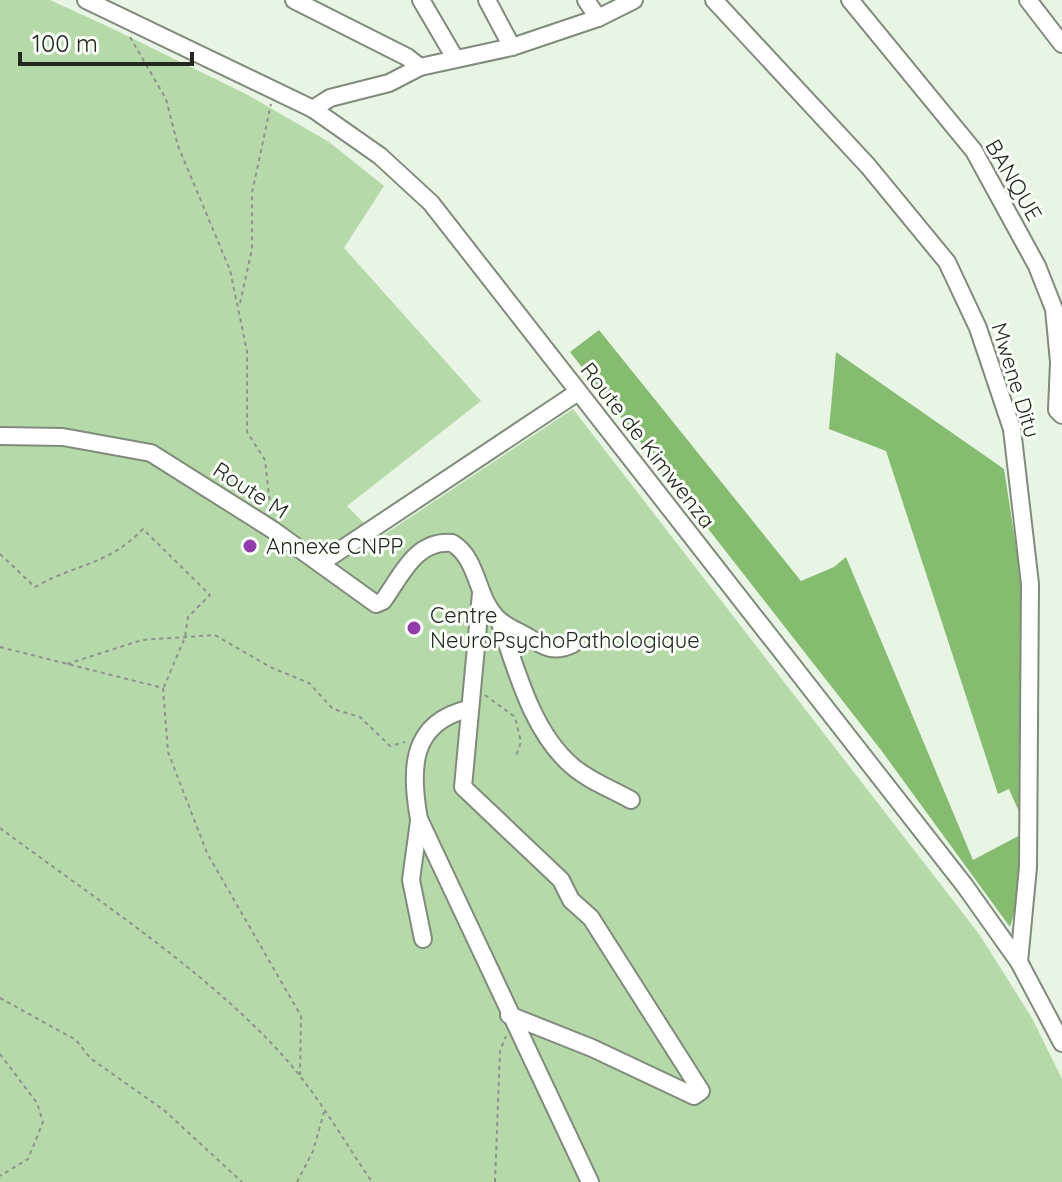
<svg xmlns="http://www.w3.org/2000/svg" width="1062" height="1182" font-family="Quicksand,sans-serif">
<rect width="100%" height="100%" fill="#e8f4e4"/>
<polygon fill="#b5d9a8" points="0,0 50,0 111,28 248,95 329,142 384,186 344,248 481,401 347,506 379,538 573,409 979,934 1032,1018 1062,1079 1062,1182 0,1182"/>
<polygon fill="#85bc70" points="599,330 801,581 834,567 846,557 973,860 1024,833 1024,823 1009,789 998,794 886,451 829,429 836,352 1004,469 1023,592 1026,875 1010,927 881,750 570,352"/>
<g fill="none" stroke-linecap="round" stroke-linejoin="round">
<defs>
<g id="minor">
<polyline points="86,0 313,109 380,156 431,203 965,886 1019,962 1062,1043"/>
<polyline points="294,0 407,57 420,67"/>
<polyline points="421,0 455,58"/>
<polyline points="487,0 512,47"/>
<polyline points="586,0 598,18"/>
<polyline points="714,0 868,166 947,262 978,328 1012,429 1030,584 1028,867 1019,962"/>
<polyline points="850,0 974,151 1037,266 1054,309 1059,362 1057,410 1062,415"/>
<polyline points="1028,0 1062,44"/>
<polyline points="313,109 330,98 389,83 420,67 512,47 598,18 634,0"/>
<path d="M0,436l63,1 88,16 122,77 103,74 7,-3c19,-26 32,-61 69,-58 26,15 24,53 44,74 8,9 22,14 32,20 18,11 26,16 45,7"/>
<polyline points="321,563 578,392"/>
<polyline points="481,593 463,787 561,880 571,900 591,918 701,1091 694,1096 592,1048 509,1015"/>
<path d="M499,620c17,48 32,110 72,145 16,15 41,24 60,35"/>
<path d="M468,709c-58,14 -58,61 -49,110l171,363"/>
<polyline points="419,821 411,880 423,939"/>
</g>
</defs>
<use href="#minor" stroke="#808b7c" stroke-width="20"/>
<g stroke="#8c9489" stroke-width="2" stroke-dasharray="4 4" stroke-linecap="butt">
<polyline points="130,37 166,99 178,146 230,270 247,351 247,432 265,460 271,513"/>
<polyline points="240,303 252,249 252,193 271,104"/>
<path d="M0,554l35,33c42,-24 72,-21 108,-58l67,66 -22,22 -3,20 -21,50"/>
<polyline points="0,647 163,688 168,752 207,853 301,1016 300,1075"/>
<polyline points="67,664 142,640 215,635 270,667 309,683 333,709 360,717 390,746 405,742"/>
<polyline points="485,695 515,717 521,742 516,756"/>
<path d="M0,828c96,72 226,155 300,248 26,33 48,71 72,106"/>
<polyline points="0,998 76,1040 90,1058 165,1111 242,1182"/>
<polyline points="0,1054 37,1103 43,1122 28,1159 0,1176"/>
<polyline points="297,1182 313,1151 324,1112"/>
<polyline points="495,1182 500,1051 506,1036"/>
</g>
<use href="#minor" stroke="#fff" stroke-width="16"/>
</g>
<g fill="#913caa" stroke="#fafff8" stroke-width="3">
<circle cx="250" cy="546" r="8"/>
<circle cx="414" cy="628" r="8"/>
</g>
<g text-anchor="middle" stroke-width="6" stroke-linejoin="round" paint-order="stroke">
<g font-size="22" fill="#232721" stroke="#fafff8">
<text transform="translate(1014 180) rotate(60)" y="8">BANQUE</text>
<text transform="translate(1016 380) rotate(73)" y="8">Mwene Ditu</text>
<text transform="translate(648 445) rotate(52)" y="8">Route de Kimwenza</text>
<text transform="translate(251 490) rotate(33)" y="8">Route M</text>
</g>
<g font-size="22" fill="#232721" stroke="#fafff8" text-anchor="start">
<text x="266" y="554">Annexe CNPP</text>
<text x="430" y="623">Centre<tspan x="430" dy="25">NeuroPsychoPathologique</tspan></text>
</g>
</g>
<path d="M20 52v12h172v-12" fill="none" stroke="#232721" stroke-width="4"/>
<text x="32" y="52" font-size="24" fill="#232721" stroke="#fafff8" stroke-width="6" paint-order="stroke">100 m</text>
</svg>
